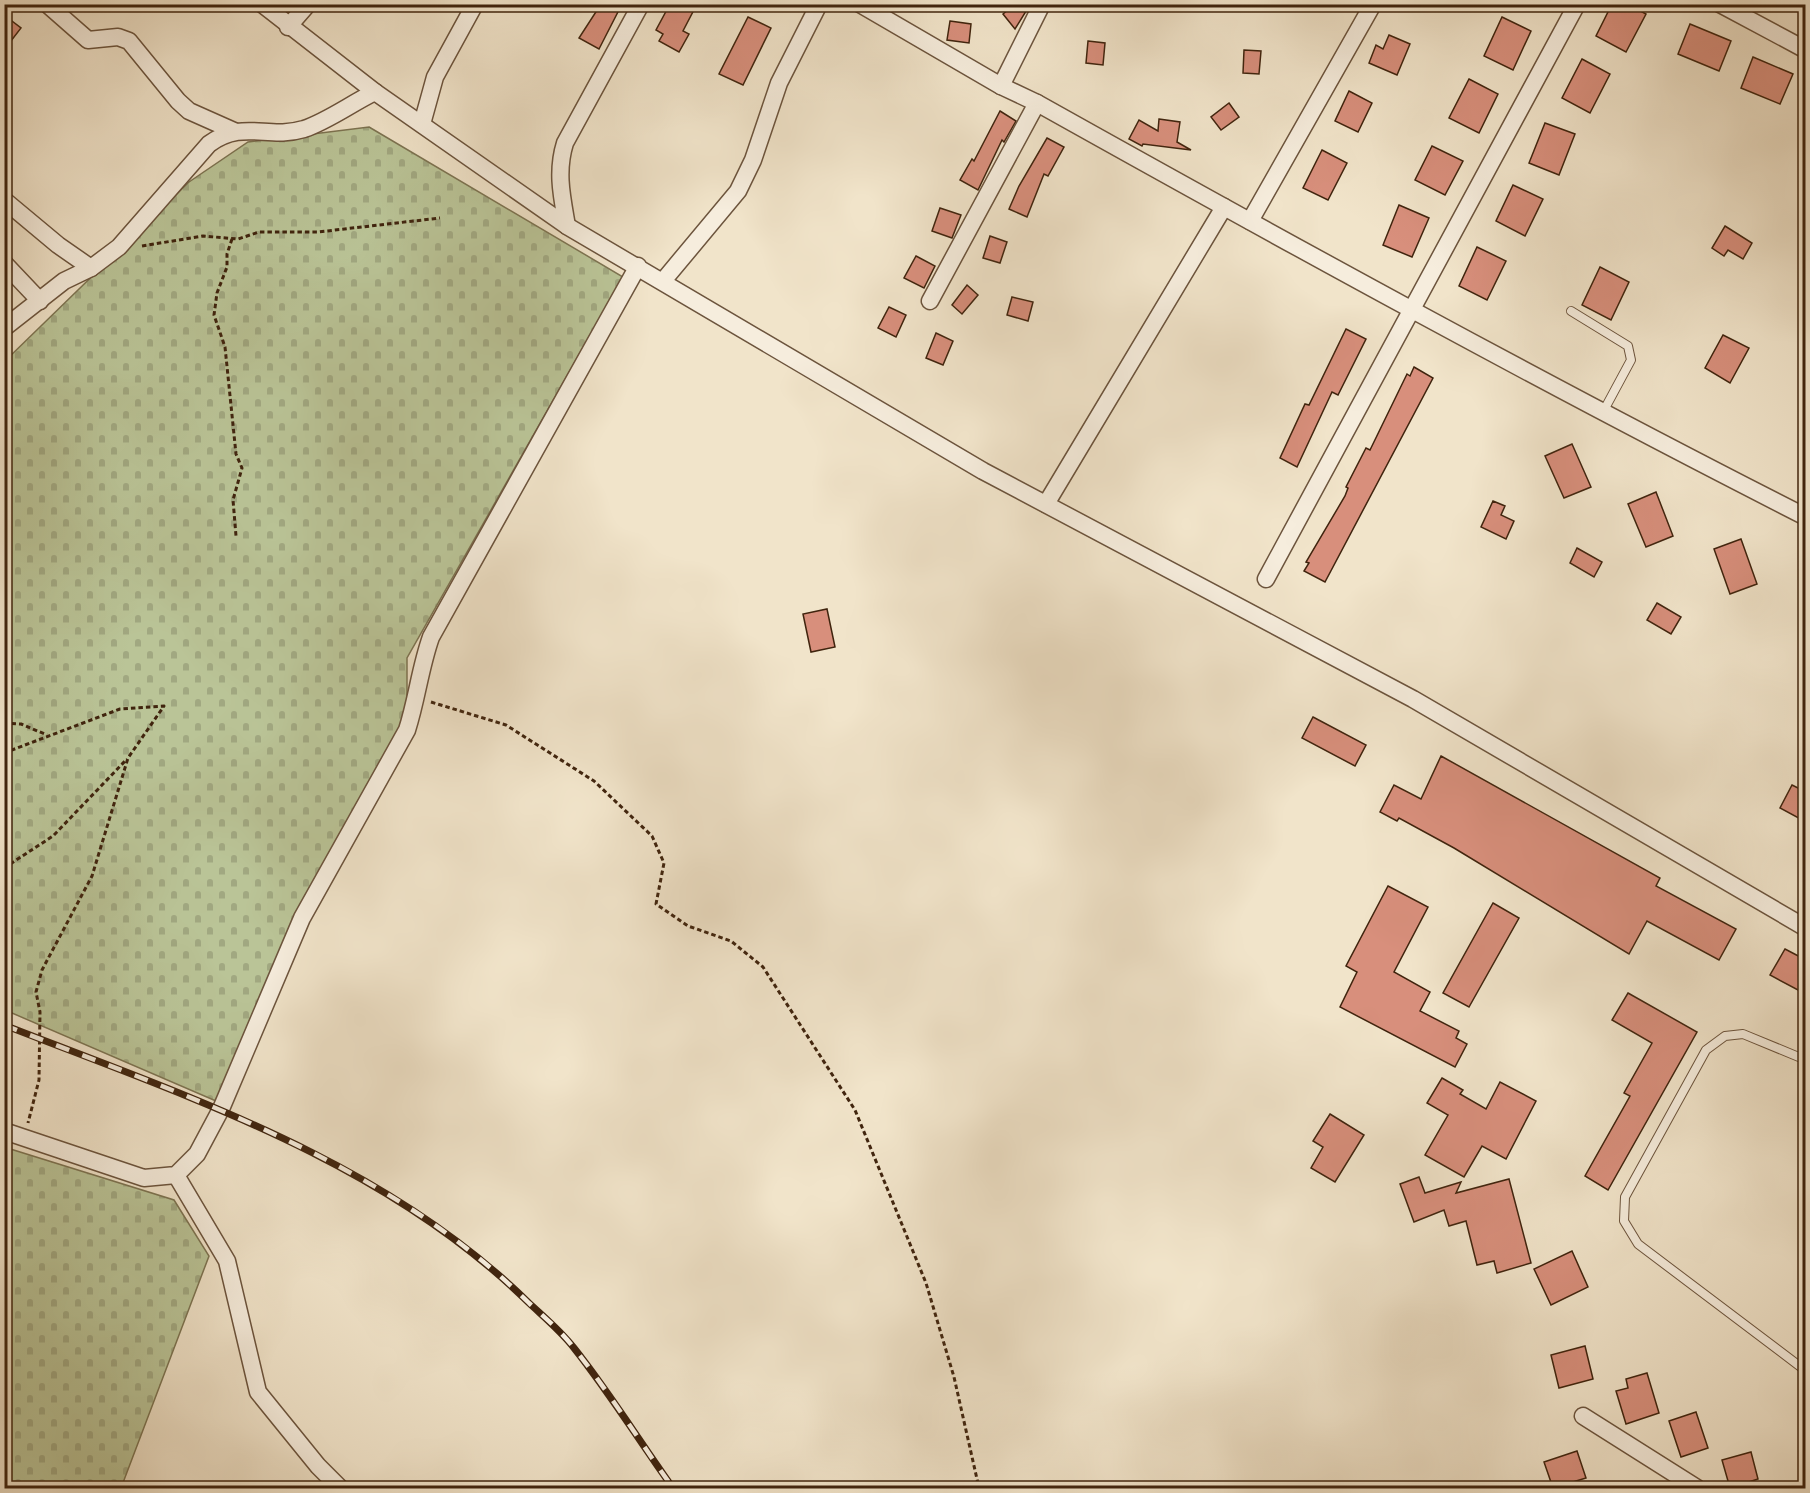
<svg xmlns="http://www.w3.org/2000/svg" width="1810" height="1493" font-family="'Libre Bodoni',serif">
<defs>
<pattern id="cemetery-stones" width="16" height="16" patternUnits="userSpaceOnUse" patternTransform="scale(1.5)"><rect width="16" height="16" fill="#bac497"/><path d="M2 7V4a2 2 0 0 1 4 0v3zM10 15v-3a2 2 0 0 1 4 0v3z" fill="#a1a881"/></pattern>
</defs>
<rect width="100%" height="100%" fill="#f1e4ca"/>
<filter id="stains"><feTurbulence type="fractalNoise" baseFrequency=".00333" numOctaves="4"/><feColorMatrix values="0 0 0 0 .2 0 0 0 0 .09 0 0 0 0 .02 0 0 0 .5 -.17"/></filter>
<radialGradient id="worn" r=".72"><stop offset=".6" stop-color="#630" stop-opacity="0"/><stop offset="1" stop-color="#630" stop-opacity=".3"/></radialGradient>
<g fill="url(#cemetery-stones)" stroke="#7d7452" stroke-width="1.5">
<polygon points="369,127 623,277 407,658 407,715 216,1101 5,1010 5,361 189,182 248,142"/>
<polygon points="4,1147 174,1200 209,1256 121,1488 5,1488"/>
</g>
<g fill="#d88f7c" stroke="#40240e" stroke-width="1.5">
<polygon points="601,4 622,4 599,49 579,38"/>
<polygon points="670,4 697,4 683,31 689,34 679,52 659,41 663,34 656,30"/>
<polygon points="1015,4 1025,4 1028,8 1015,29 1003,14"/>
<polygon points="1612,4 1628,4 1646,14 1626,52 1596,36"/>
<polygon points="4,15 21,28 4,50"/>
<polygon points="748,17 771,28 743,85 719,74"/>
<polygon points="1502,17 1531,31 1513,70 1484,56"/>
<polygon points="950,21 971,24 969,43 947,40"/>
<polygon points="1690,24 1731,41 1719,71 1678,54"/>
<polygon points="1389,35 1410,44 1397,75 1369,63 1376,45 1383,49"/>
<polygon points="1088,41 1105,43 1103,65 1086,63"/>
<polygon points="1244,50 1261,51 1259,74 1243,73"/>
<polygon points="1753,57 1793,74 1780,104 1741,88"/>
<polygon points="1582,59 1610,74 1590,113 1562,98"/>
<polygon points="1469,79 1498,94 1479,133 1449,118"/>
<polygon points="1349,91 1372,103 1358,132 1335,121"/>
<polygon points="1229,103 1239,117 1221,130 1211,117"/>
<polygon points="1000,111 1016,121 1004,142 1002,140 978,190 960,180 972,159 974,161"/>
<polygon points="1159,119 1180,122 1177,142 1191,150 1143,144 1142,146 1129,139 1139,120 1158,131"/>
<polygon points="1545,123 1575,134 1559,175 1529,163"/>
<polygon points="1047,138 1064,147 1048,176 1044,174 1027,217 1009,209 1019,186"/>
<polygon points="1432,146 1463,161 1445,195 1415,180"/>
<polygon points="1322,150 1347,163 1328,200 1303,188"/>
<polygon points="1513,185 1543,199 1525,236 1496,221"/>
<polygon points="1399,205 1429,218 1412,257 1383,245"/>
<polygon points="940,208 961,215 952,238 932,231"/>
<polygon points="1725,226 1752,243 1743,259 1728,250 1724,256 1712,248"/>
<polygon points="990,236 1007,242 1000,263 983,258"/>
<polygon points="1477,247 1506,261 1487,300 1459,286"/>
<polygon points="916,256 935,266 924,288 904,278"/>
<polygon points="1600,267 1629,282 1611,320 1582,305"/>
<polygon points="967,285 978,295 962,314 952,305"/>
<polygon points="1012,297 1033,302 1028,321 1007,315"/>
<polygon points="889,307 906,315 896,337 878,328"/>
<polygon points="1346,329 1366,339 1338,395 1332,392 1297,467 1280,458 1305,404 1309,405"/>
<polygon points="936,333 953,341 943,365 926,358"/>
<polygon points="1723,335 1749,348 1730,383 1705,368"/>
<polygon points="1414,367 1433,378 1325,582 1304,571 1309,563 1306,562 1345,496 1348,488 1346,487 1366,448 1370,450 1407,374 1410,376"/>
<polygon points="1572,444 1591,487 1564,498 1545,456"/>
<polygon points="1656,492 1673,536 1646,547 1628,504"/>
<polygon points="1493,501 1505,506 1501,515 1514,521 1506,539 1481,527"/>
<polygon points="1741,539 1757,584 1730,594 1714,549"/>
<polygon points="1577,548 1602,562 1594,577 1570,563"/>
<polygon points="1657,603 1681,617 1671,634 1647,620"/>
<polygon points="827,609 835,647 811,652 803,614"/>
<polygon points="1313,717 1366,745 1355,766 1302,738"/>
<polygon points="1441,756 1660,878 1656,886 1736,929 1719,960 1647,921 1629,954 1454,848 1399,818 1397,821 1380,812 1394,785 1421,799"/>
<polygon points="1792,785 1806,792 1806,822 1780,808"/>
<polygon points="1388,886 1428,907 1394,972 1430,992 1420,1011 1459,1031 1456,1038 1467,1044 1455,1067 1340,1007 1357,972 1346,966"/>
<polygon points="1493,903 1519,918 1469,1007 1443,993"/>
<polygon points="1785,949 1806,960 1806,976 1798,990 1770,975"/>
<polygon points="1628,993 1697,1032 1608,1190 1585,1176 1630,1096 1624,1093 1652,1043 1612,1020"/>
<polygon points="1442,1078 1463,1090 1460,1094 1486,1109 1500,1082 1536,1101 1506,1159 1482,1146 1464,1177 1425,1155 1448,1115 1427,1103"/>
<polygon points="1330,1114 1364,1135 1335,1182 1311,1168 1323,1147 1313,1141"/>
<polygon points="1419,1177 1425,1193 1461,1182 1456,1193 1509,1179 1531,1263 1497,1273 1494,1261 1477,1265 1466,1221 1449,1226 1444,1210 1414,1222 1400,1184"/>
<polygon points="1572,1251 1588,1287 1551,1305 1534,1269"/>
<polygon points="1585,1346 1593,1379 1559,1388 1551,1355"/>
<polygon points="1647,1373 1659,1413 1626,1424 1616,1391 1628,1388 1626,1379"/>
<polygon points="1696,1412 1708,1448 1681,1457 1669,1421"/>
<polygon points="1577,1451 1586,1478 1553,1488 1544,1462"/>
<polygon points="1751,1452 1758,1479 1730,1488 1722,1460"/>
</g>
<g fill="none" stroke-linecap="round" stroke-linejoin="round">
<defs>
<g id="lane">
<polyline points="1571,311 1628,346 1631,360 1603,412"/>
<polyline points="1806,1060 1743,1034 1725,1036 1706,1050 1625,1197 1624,1221 1638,1244 1806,1371"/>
</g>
<g id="street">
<polyline points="47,4 88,40 118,37 129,41 178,101 189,111 234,131"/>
<polyline points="262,4 375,92 567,226 983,471 1413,699 1806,928"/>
<path d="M860,4l141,82 36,17c254,142 509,282 769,414"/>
<polyline points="1720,4 1806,50"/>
<polyline points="288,27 308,4"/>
<polyline points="1001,86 1042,4"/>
<polyline points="422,124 435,77 475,4"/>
<polyline points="4,200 58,245 91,268"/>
<polyline points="1250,221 1373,4"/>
<path d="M567,226c-5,-29 -11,-54 -2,-83l76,-139"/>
<polyline points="4,263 40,301"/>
<polyline points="663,281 738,191 753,160 779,83 819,4"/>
<polyline points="930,301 1037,103"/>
<path d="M4,328l60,-47 27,-13 28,-21 90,-103c34,-25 59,-4 95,-15 24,-8 48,-26 71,-37"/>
<polyline points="1046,504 1224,207"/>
<polyline points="1266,579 1577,4"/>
<path d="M4,1131l140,47 32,-3 21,-21 24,-45 81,-191 105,-188c10,-31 13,-62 24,-93l207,-371"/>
<polyline points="176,1175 227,1261 258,1392 318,1466 340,1488"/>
<polyline points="1583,1416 1697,1488"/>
</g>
</defs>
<use href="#lane" stroke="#6c543d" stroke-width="10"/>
<use href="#street" stroke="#6c543d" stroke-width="19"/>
<g stroke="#40240e" stroke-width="3" stroke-dasharray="4.5 3" stroke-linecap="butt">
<polyline points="232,239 227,254 227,267 217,293 214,315 225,347 236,454 242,468 233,500 236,536"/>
<polyline points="142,246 203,236 238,239 259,232 318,232 440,218"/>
<polyline points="431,702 506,725 594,781 652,836 664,863 656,904 688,926 731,941 763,967 855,1110 926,1283 954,1377 979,1488"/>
<polyline points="4,723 21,724 47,735"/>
<polyline points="4,753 120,709 164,706 128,758 92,876 42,970 36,992 40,1012 39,1080 28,1123"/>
<polyline points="4,868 53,836 127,759"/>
</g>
<use href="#lane" stroke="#f6eddd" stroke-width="8"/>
<use href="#street" stroke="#f6eddd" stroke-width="16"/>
<defs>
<path id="rail" d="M4,1025c185,72 381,136 525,278 15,14 32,28 45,45 35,44 66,94 99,140"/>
</defs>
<use href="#rail" stroke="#40240e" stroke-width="7"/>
<use href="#rail" stroke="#f6eddd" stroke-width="4.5" stroke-dasharray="14" stroke-linecap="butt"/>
</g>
<rect width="1810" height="1493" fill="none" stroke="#f1e4ca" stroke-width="24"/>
<rect x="6" y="6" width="1798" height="1481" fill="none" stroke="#40240e" stroke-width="3"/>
<rect x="12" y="12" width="1786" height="1469" fill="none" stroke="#40240e" stroke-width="1.5"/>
<rect width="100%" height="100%" filter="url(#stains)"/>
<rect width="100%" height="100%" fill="url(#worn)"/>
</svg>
